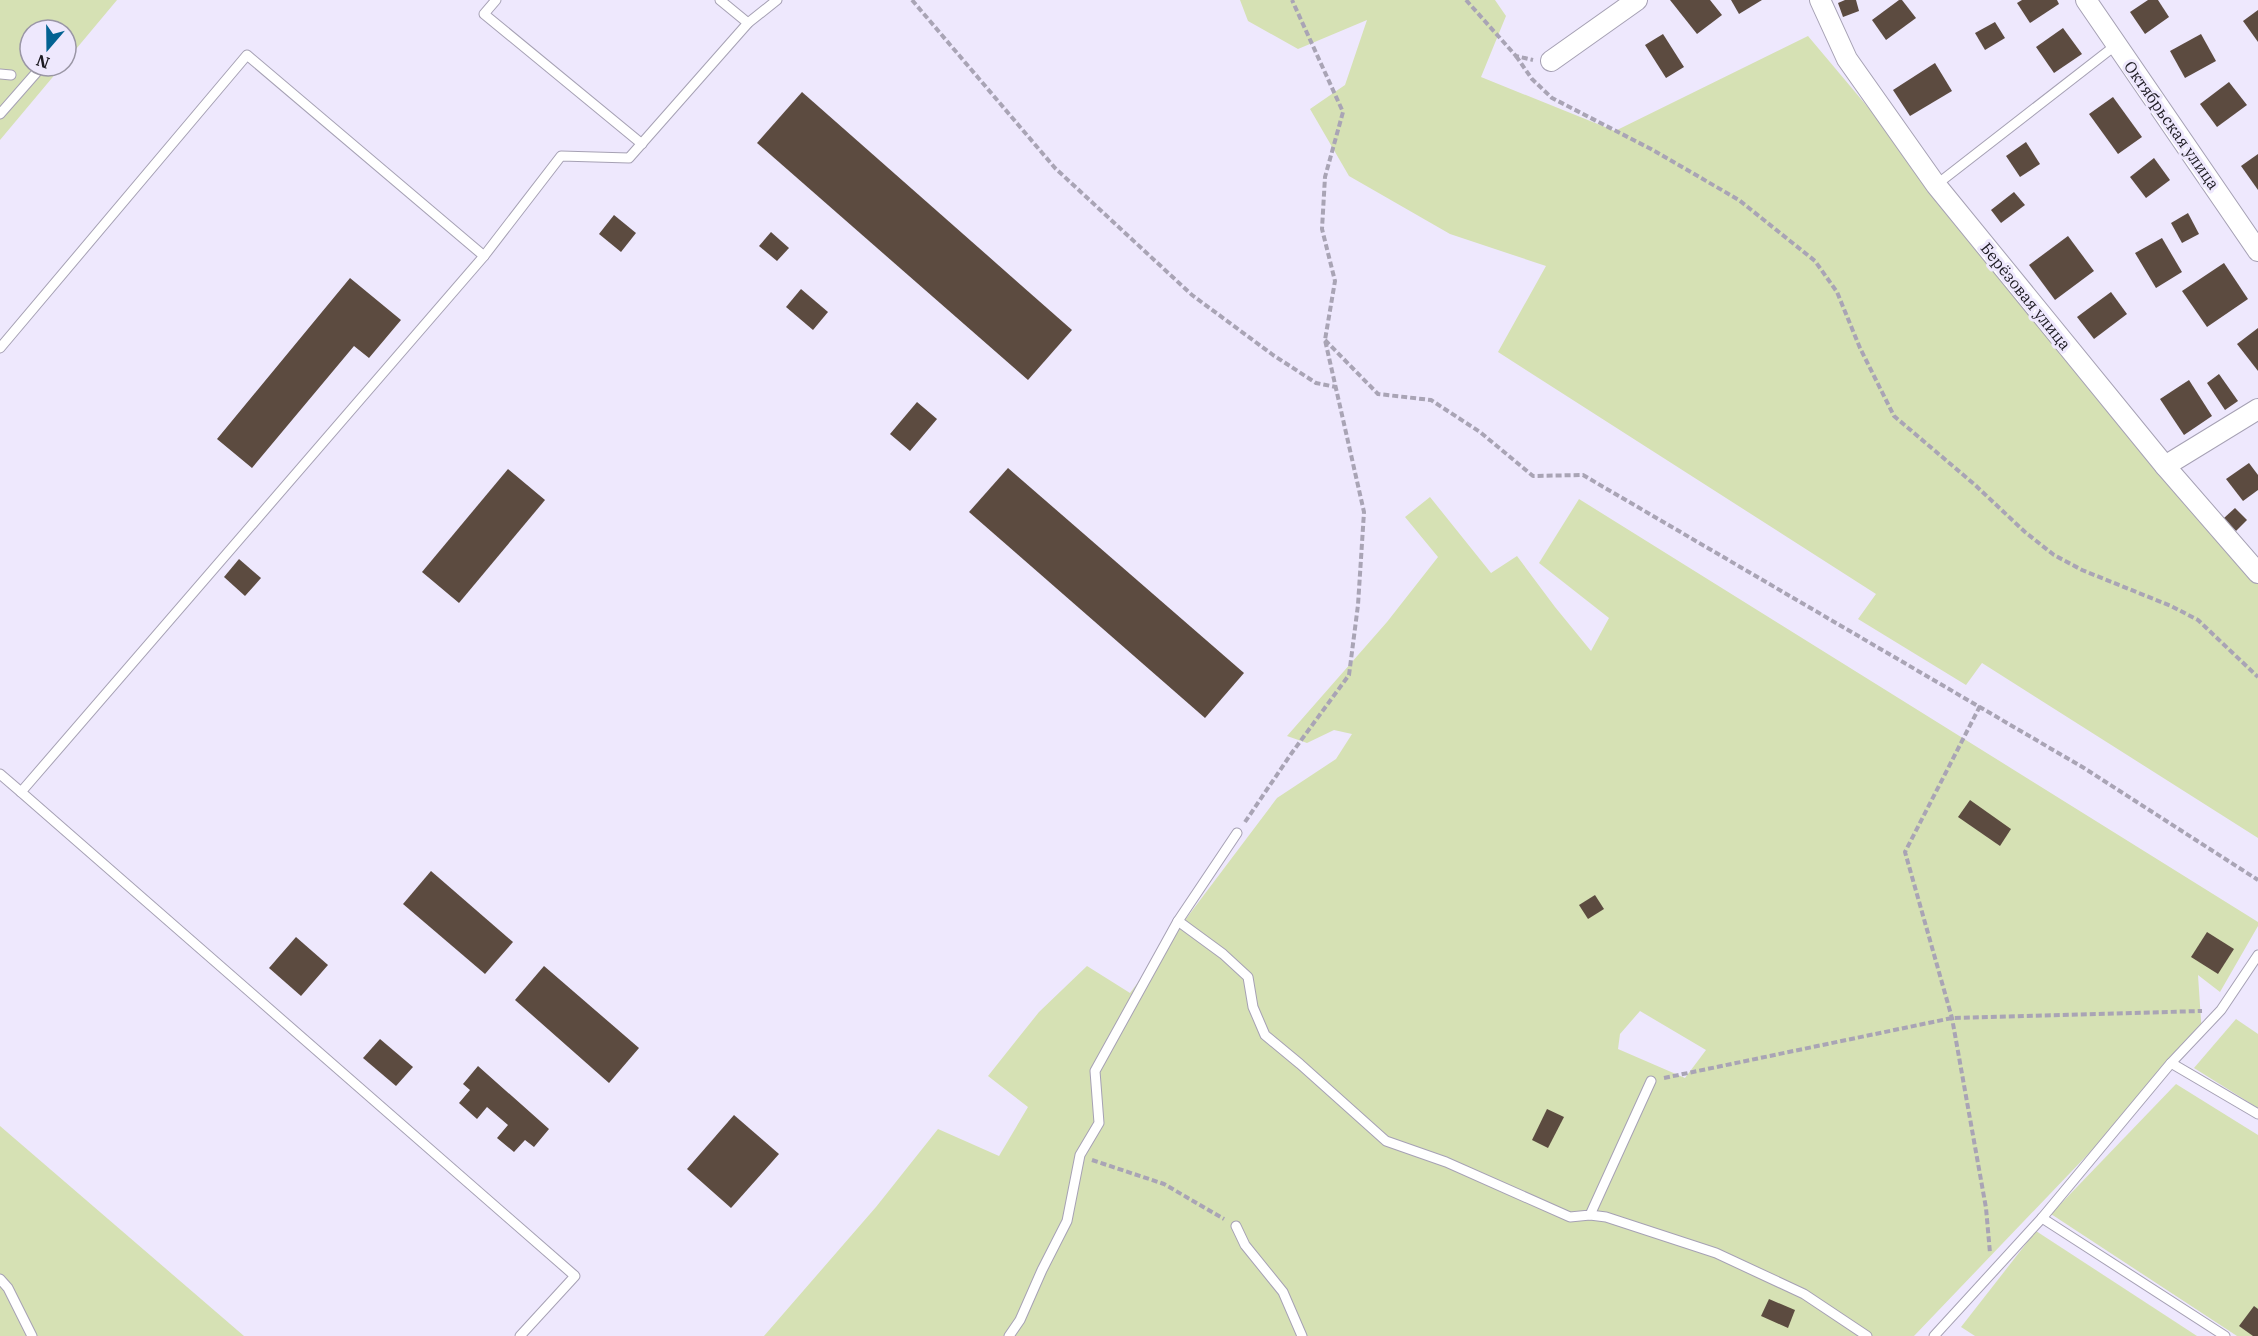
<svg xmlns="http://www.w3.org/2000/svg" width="2258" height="1336" font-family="'IBM Plex Serif',serif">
<rect width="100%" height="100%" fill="#eee8fd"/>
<g fill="#d6e1b4" fill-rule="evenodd">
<polygon points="0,0 117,0 66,61 66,30 30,30 30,66 62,66 0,140"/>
<polygon points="1240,0 1495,0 1506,16 1481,77 1615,131 1808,36 2258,571 2258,838 1982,663 1966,685 1858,619 1876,594 1498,352 1546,266 1450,234 1349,176 1310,109 1345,85 1367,20 1298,49 1248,21"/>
<path d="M1430,497l61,76 26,-17 38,51 36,44 18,-33 -70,-55 40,-64 679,423v4l-38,66 -22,-17 4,60 -288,301h-1150l112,-129 62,-78 61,27 29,-49 -40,-31 51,-64 48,-46 43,27 147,-195 59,-39 16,-25 -18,-4 -27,13 -20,-7 100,-114 51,-65 -33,-40zM1640,1011l66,39 -21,28 -67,-29 2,-15z"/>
<polygon points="2236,1019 2258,1034 2258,1108 2194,1068"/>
<polygon points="2176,1084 2258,1135 2258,1336 2237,1336 2051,1214"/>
<polygon points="0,1126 244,1336 0,1336"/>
<polygon points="2036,1231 2197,1336 1975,1336 1961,1327"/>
</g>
<g fill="#5c4b40">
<polygon points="1670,0 1710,0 1722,15 1697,34"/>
<polygon points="1731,0 1762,0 1739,14"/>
<polygon points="1845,0 1856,0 1859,11 1843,17 1838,3"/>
<polygon points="1899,0 1902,0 1916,18 1886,40 1872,20"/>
<polygon points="2022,0 2057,0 2059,4 2030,23 2017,3"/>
<polygon points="2148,0 2158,0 2169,17 2145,34 2130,12"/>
<polygon points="2258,10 2258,42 2243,21"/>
<polygon points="1995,22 2005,38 1985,50 1975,33"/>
<polygon points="2063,28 2082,54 2054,73 2036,47"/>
<polygon points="1663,34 1684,67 1666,78 1645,45"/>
<polygon points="2201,34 2216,61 2185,78 2170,51"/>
<polygon points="1935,63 1952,91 1910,116 1893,90"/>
<polygon points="2229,82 2247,105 2217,127 2200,104"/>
<polygon points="802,92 1072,330 1028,380 757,143"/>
<polygon points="2113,97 2142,137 2118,154 2089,114"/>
<polygon points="2026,142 2040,164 2020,177 2006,156"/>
<polygon points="2258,154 2258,190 2241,166"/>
<polygon points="2154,158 2170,180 2146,198 2130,177"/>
<polygon points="2014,192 2025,205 2001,223 1991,210"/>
<polygon points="2188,213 2199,234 2182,243 2171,223"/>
<polygon points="614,215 636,233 621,252 599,234"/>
<polygon points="771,232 789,248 777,261 759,246"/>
<polygon points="2068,236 2094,271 2055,300 2029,265"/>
<polygon points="2162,238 2182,272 2156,288 2135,253"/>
<polygon points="2224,263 2248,299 2207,327 2182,291"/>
<polygon points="350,278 401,320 369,358 354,346 252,468 217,439"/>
<polygon points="801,289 828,312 813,330 786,307"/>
<polygon points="2111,292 2127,314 2094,339 2077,317"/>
<polygon points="2258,328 2258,371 2237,344"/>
<polygon points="2219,374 2238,401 2225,410 2207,383"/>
<polygon points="2189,380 2212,416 2184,435 2160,399"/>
<polygon points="917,402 937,419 910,451 890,434"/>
<polygon points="2249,463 2258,475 2258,490 2243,501 2226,479"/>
<polygon points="1008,468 1244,673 1205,718 969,512"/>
<polygon points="508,469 545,500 459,603 422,572"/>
<polygon points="2235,508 2247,520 2236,531 2224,518"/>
<polygon points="239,559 261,578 245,596 224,577"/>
<polygon points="1970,800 2011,829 2000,846 1958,817"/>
<polygon points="431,871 513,942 485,974 403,904"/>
<polygon points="1595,895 1604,909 1588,919 1579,905"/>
<polygon points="2207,932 2234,949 2218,974 2191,957"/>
<polygon points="296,937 328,965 301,996 269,968"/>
<polygon points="544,966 639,1048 609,1083 515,1000"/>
<polygon points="380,1039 413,1067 396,1086 363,1058"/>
<polygon points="478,1066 549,1129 534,1147 525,1140 514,1152 497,1138 508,1125 487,1107 477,1119 459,1103 470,1090 463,1084"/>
<polygon points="1547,1109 1564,1117 1548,1148 1532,1140"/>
<polygon points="734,1115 779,1154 731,1208 687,1169"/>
<polygon points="1769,1299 1795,1310 1788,1328 1761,1316"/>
<polygon points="2254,1306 2258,1309 2258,1336 2253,1336 2239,1326"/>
</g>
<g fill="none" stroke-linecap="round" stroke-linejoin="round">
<defs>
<g id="service">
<polyline points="496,0 484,14 642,144"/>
<polyline points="720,0 748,23"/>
<polyline points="0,74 11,75"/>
<polyline points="0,114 36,73"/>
<polyline points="1936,185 2116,45"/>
<polyline points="0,348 247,55 484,256"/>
<polyline points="0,774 21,792"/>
<polyline points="1178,921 1223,954 1248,977 1253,1007 1265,1035 1300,1064 1386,1141 1446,1162 1570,1217 1590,1215 1651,1081"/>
<polyline points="2171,1063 2258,1114"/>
<polyline points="1590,1215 1606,1217 1716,1253 1804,1294 1867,1336"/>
<polyline points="2042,1218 2225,1336"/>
<polyline points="1236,1226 1245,1245 1283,1292 1302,1336"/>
<polyline points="0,1279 8,1288 32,1336"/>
<polyline points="520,1336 575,1276 21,792 484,256 561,156 629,158 748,23 777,0"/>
<polyline points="1009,1336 1020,1320 1042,1270 1067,1221 1080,1155 1099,1123 1095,1071 1178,921 1237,833"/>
<polyline points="1934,1336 2042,1218 2171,1063 2221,1010 2258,955"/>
</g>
<g id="minor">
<polyline points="1820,0 1847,59 1936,185 2165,466 2258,573"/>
<polyline points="2086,0 2258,251"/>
<polyline points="1551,61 1637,0"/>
<polyline points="2165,466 2258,409"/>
</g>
</defs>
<use href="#service" stroke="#a6a1b4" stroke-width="11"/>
<use href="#minor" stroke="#a6a1b4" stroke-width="22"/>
<g stroke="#a9a4b5" stroke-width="4" stroke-dasharray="6 3" stroke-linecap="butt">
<polyline points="912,0 1055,168 1192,295 1273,355 1316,383 1336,387"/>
<polyline points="1466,0 1516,56 1533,60"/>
<polyline points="1516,56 1532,79 1552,98 1651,149 1739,200 1815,261 1837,292 1860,348 1894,416 1974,484 2025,532 2054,555 2082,570 2171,606 2198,620 2258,677"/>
<polyline points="1325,340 1378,394 1431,400 1480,432 1533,476 1583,475 2084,768 2258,880"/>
<polyline points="1980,706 1905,852 1952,1018 1986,1208 1990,1253"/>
<polyline points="1245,822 1291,754 1349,675 1358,605 1364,512 1325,340 1335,281 1322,229 1325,177 1343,112 1292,0"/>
<polyline points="1664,1078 1952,1018 2202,1011"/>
<polyline points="1092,1160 1164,1184 1224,1219"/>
</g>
<use href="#service" stroke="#fff" stroke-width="9"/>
<use href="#minor" stroke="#fff" stroke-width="20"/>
</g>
<g text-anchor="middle" stroke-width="6" stroke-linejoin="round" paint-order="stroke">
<g font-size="16" fill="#1c1a21" stroke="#eee8fd">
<text transform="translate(2172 125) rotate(55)" y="6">Октябрьская улица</text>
<text transform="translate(2026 296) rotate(51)" y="6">Берёзовая улица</text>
</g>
</g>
<g transform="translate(48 48) rotate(200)"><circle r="28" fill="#eee8fd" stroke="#9a96a5" stroke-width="1.5"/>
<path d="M0-4.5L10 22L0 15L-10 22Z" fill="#036292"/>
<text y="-9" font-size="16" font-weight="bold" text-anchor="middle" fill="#1c1a21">N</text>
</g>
</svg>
